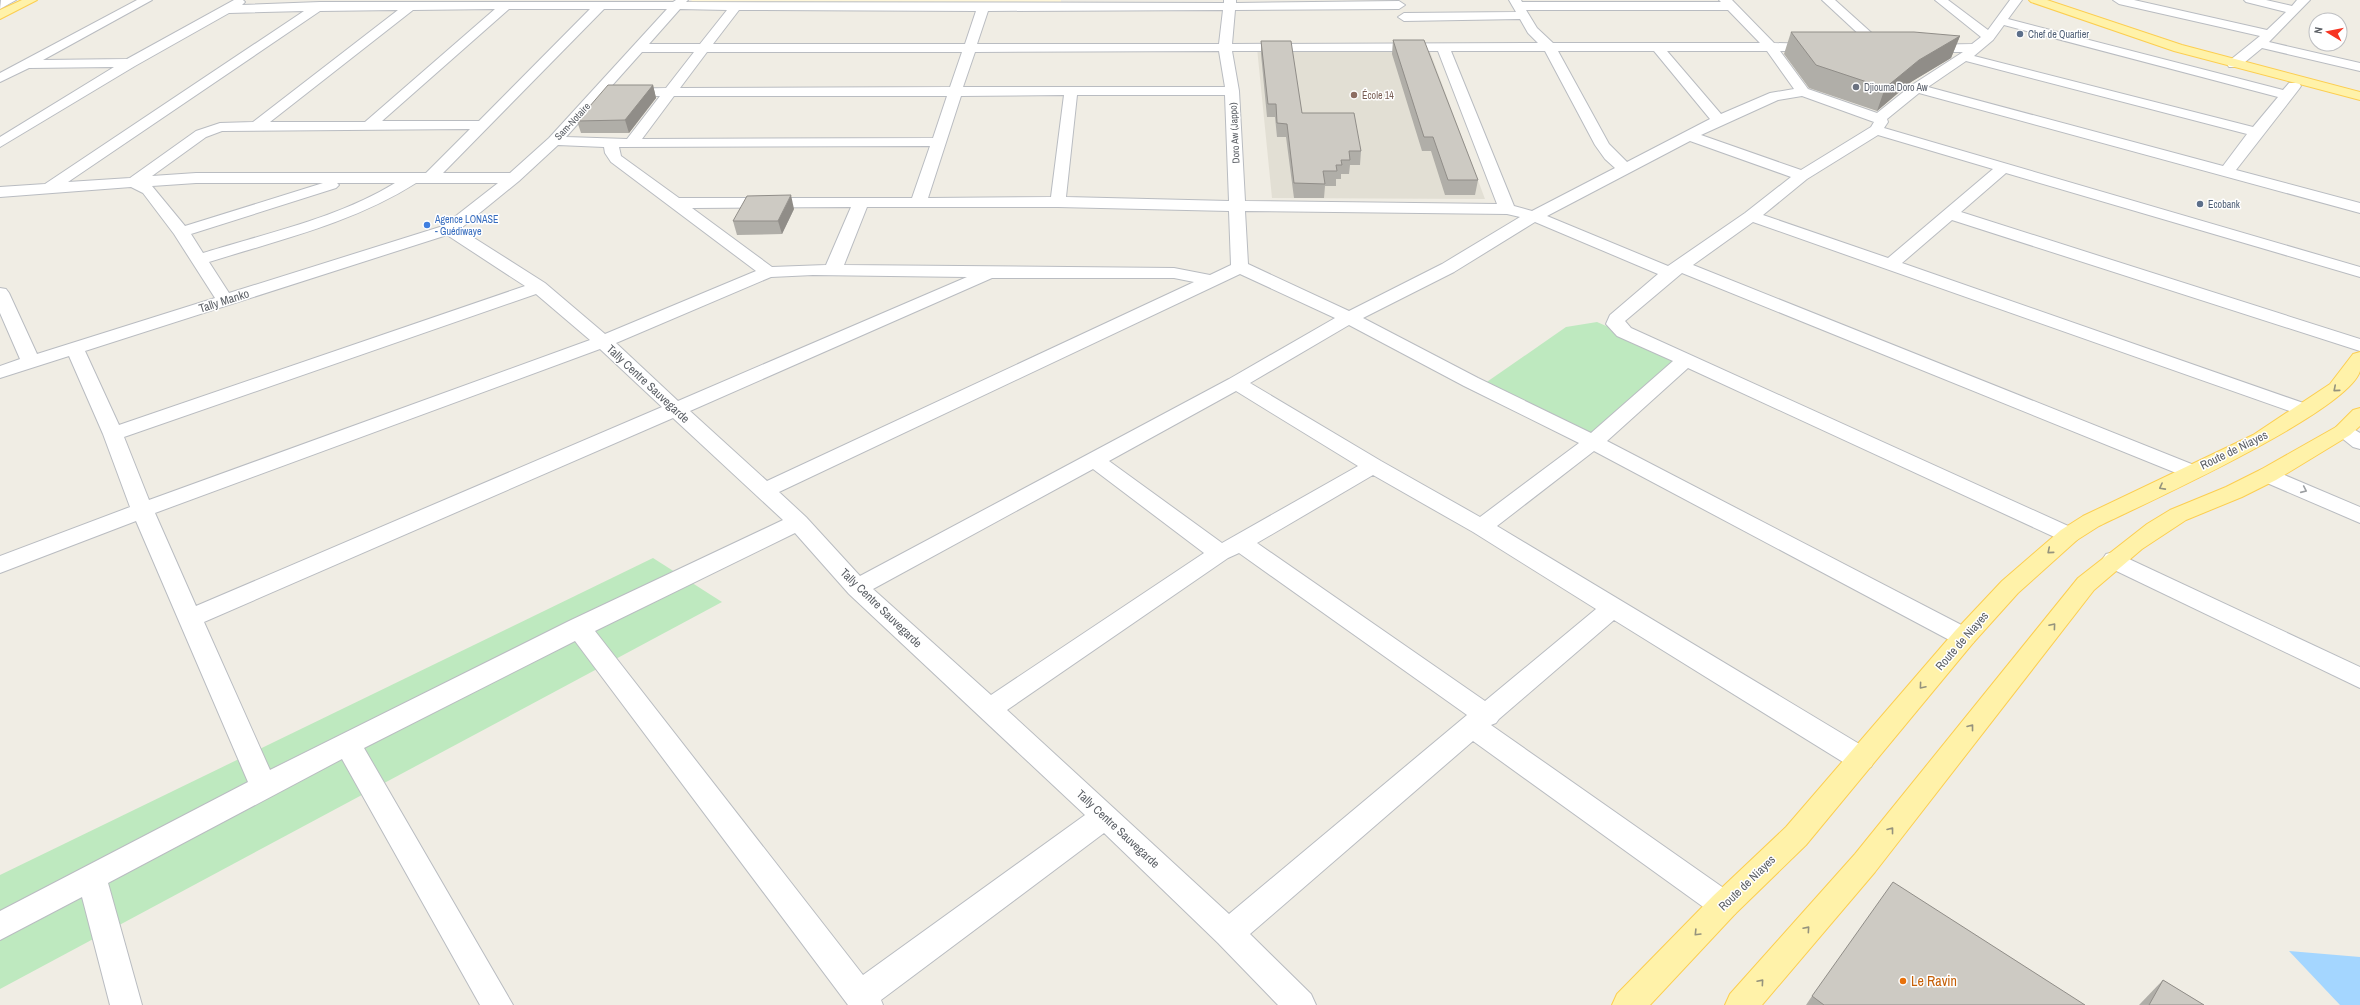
<svg xmlns="http://www.w3.org/2000/svg" width="2360" height="1005" font-family="'Archivo Narrow',sans-serif">
<rect width="100%" height="100%" fill="#f0ede4"/>
<polygon fill="#fff7d9" points="692,0 1061,0 1061,3 690,3"/>
<polygon fill="#e2dfd4" points="1257,48 1429,49 1485,199 1272,198"/>
<g fill="#bee9bf">
<polygon points="1597,322 1684,360 1588,440 1481,386 1566,327"/>
<polygon points="653,558 722,602 0,989 0,875"/>
</g>
<polygon fill="#a4d6ff" points="2289,951 2360,957 2360,1005 2340,1005"/>
<g fill="none" stroke-linecap="round" stroke-linejoin="round">
<defs>
<g id="minor">
<polygon points="1,0 16,0 0,9"/>
<path d="M137,0h15l-109,60 84,-1 107,-59h9l2,2 -3,3 78,-3h353l3,-2h12l-2,2 538,1v-3h12v3l163,-2 6,4 -6,4 -164,1 -3,34 306,-1 -10,-10 -8,-14 -116,2 -6,-4 6,-4 112,-1 -7,-12h12l1,2h199l-2,-2h13l42,43 45,1 2,3 -6,4h-35l28,38 69,24 35,-28 51,-33h-37l-6,-4 2,-3 50,-1 9,-7 -46,-37h13l40,30 22,-30h12l-14,19 275,71 6,-7h10l2,3 -2,3 -63,81 124,33v10l-441,-120 -32,26 1,3 -4,6 476,139v10l-354,-104 -45,39 399,127v12l-408,-131 -50,43 410,143 3,4 -3,4 -7,2 -7,-2 -545,-192 -60,43 506,202 3,5 -3,5 -8,2 -509,-206 -57,48 6,7 446,202 3,5 -3,5 -8,3 -8,-3 -373,-172 -81,73 366,190 3,6 -3,6 -9,3 -9,-3 -361,-192 -97,75 374,225 4,8 -4,8 -10,3 -10,-3 -237,-147 -115,99 -3,4 -5,2 244,171 4,9 -4,9 -11,4 -11,-4 -240,-173 -223,193 61,60 5,11h-38l-60,-62 -114,-110 -223,167 2,5h-35l-273,-364 -211,107 149,257h-33l-138,-246 -234,124 34,122h-32l-28,-108 -82,43v-29l248,-129 -112,-261 -136,52v-17l130,-49 -27,-73 -34,-78 -69,22v-12l20,-7 -20,-46v-25l6,1 3,4 28,61 178,-56 -41,-64 -31,-41 -12,-6 -131,10v-10l45,-3 259,-173 -75,2 -94,53 -135,81v-10l114,-70 -85,1 -29,14v-9zM495,9l-130,113h-95l143,-112zM509,9h81l-111,112h-97zM604,9h63l-118,129 -39,35h-67zM680,9l47,1 -27,34h-51zM398,10l-145,112 -33,1 -24,8 -66,47 -62,4 252,-171zM739,10l237,1 -11,33h-252zM1223,10l-4,34h-242l11,-33zM1526,10h202l32,33h-207l-16,-15zM2004,25l274,72 -25,30 -279,-71 19,-16zM1219,51l6,36h-262l12,-35zM1232,51h206l59,153 -252,-3 -6,-110zM1451,51h94l50,94 10,14 10,9 -83,43 -18,-5zM1558,51h96l56,68 -83,43 -18,-18zM1667,51h100l27,38 -24,4 -49,21zM642,52h52l-28,36 -46,1 -2,3 7,4h35l-33,43 -61,-2zM707,52h255l-12,35 -270,1zM1966,61l281,73 -24,32 -295,-79zM1064,95l-13,102 -123,1 33,-102zM1077,95h148l4,106 -163,-4zM674,96h273l-14,42 -291,1zM1802,96l72,26 -3,5 -70,43 -100,-35 77,-35zM470,129l-44,44h-230l-44,3 54,-39 16,-6zM1878,135l115,34 -105,89 -125,-43 44,-36zM1690,141l101,36 -46,36 -77,53 -121,-50zM558,145l46,2 1,6 6,9 145,109 -151,63 -60,-51 -85,-54 59,-48zM930,146l-18,52h-233l-58,-42 -2,-9zM196,183h127l-138,43 -33,-40zM337,183h58c-57,35 -128,50 -192,70l-12,-19 145,-46 3,-3zM416,183h82l-55,43 -214,67 -20,-31c70,-22 144,-39 207,-79zM851,207l-25,58 -54,2 -80,-59zM867,207h191l171,4 2,54 -21,10 -36,-7 -330,-3zM1245,211l262,3 13,3 -78,47 -93,47 -101,-47zM1535,222l123,52 -48,41 -4,9 11,12 56,25 -82,72 -113,-55 -115,-60 91,-46zM447,235l78,51 -406,139 -34,-74zM1240,274l95,44 -106,61 -369,197 -54,-59 -27,-25zM813,275l154,2 -289,124 -62,-58 155,-66zM992,278h182l20,4 -427,199 -77,-70zM536,294l54,46 -441,160 -25,-63zM1349,325l115,61 115,57 -99,74 -99,-56 -131,-78zM600,349l62,58 -466,199 -41,-93zM1236,391l122,75 -136,77 -113,-82zM673,418l110,102 -214,101 -299,149 -66,-148zM1093,469l111,84 -213,142 -118,-106zM1373,475l100,57 123,77 -111,92 -228,-158zM795,533l54,61 236,221 -222,160 -268,-344zM1239,553l228,162 -238,199 -222,-204 221,-152z"/>
<polygon points="1822,0 1835,0 1885,45 1887,48 1885,51 1877,51"/>
<polygon points="2113,0 2134,0 2267,30 2286,12 2246,2 2244,0 2266,0 2292,6 2297,0 2310,0 2269,42 2360,63 2360,71 2262,48 2239,67 2229,67 2227,64 2229,61 2260,36 2119,4"/>
<polygon points="2343,425 2350,427 2360,433 2360,449 2353,447 2333,431 2336,427"/>
<polygon points="2268,468 2360,507 2360,523 2260,480 2257,475 2260,470"/>
<polygon points="2114,552 2360,667 2360,688 2106,566 2102,560 2106,554"/>
</g>
<g id="major">
<polygon points="22,0 37,0 0,19 0,10"/>
<polygon points="2029,0 2047,0 2182,45 2360,92 2360,100 2174,51 2031,2"/>
<path d="M2360,352c0,6 0,13 0,19 -12,41 -216,133 -261,155l-22,14 -59,53 -45,50 -167,202 -71,69 -85,91h-38l5,-11 96,-98 73,-69 169,-196 47,-50 59,-51 22,-14 170,-81 77,-51 23,-30z"/>
<polygon points="2360,408 2360,426 2350,435 2276,480 2242,497 2186,520 2142,549 2094,590 1875,872 1762,1005 1725,1005 1730,994 1855,854 2078,578 2147,524 2170,510 2226,487 2260,470 2336,427 2353,410"/>
</g>
</defs>
<use href="#minor" stroke="#b9bcc1" stroke-width="2"/>
<use href="#major" stroke="#fcce50" stroke-width="2"/>
<use href="#minor" fill="#fff" fill-rule="evenodd"/>
<use href="#major" fill="#fff2a9" fill-rule="evenodd"/>
</g>
<g fill="#b0aea8">
<polygon points="1791,32 1960,36 1951,58 1911,82 1877,111 1809,88 1784,54"/>
<polygon points="1393,40 1478,180 1475,195 1445,195 1431,151 1422,151 1392,54"/>
<polygon points="1261,41 1302,113 1361,151 1360,165 1350,165 1349,174 1341,174 1341,179 1336,179 1336,186 1325,186 1324,198 1294,198 1286,137 1277,137 1275,117 1267,117 1261,54"/>
<polygon points="653,85 656,98 629,133 581,133 577,121"/>
<polygon points="794,209 782,234 737,235 733,221"/>
<polygon points="2163,980 2204,1005 2139,1005"/>
<polygon points="1812,996 2085,1005 1806,1005"/>
</g>
<g fill="#908d88">
<polygon points="1960,36 1951,58 1911,82 1877,111 1885,88 1919,60"/>
<polygon points="653,85 656,98 629,133 625,120"/>
<polygon points="791,195 794,209 782,234 778,221"/>
</g>
<g fill="#cdcac3" stroke="#908d88">
<polygon points="1791,32 1914,32 1960,36 1919,60 1885,88 1816,65"/>
<polygon points="1393,40 1424,40 1478,180 1448,180 1433,137 1424,137"/>
<polygon points="1261,41 1291,41 1302,113 1354,113 1361,151 1349,151 1350,160 1341,160 1342,165 1336,165 1337,171 1323,171 1325,184 1294,183 1287,124 1277,123 1276,104 1268,104"/>
<polygon points="608,85 653,85 625,120 577,121"/>
<polygon points="791,195 778,221 733,221 747,196"/>
<polygon points="1893,882 2085,1005 1824,1005 1812,996"/>
<polygon points="2163,980 2204,1005 2149,1005"/>
</g>
<defs><path id="oneway-chevron" d="M-2-3.5L2.5 0L-2 3.5" fill="none" stroke-width="1.6" stroke-linecap="round" stroke-linejoin="round"/></defs>
<g stroke="#95937d">
<use href="#oneway-chevron" transform="translate(2336 389) rotate(139)"/>
<use href="#oneway-chevron" transform="translate(2162 487) rotate(152)"/>
<use href="#oneway-chevron" transform="translate(2050 551) rotate(140)"/>
<use href="#oneway-chevron" transform="translate(2053 626) rotate(-50)"/>
<use href="#oneway-chevron" transform="translate(1922 686) rotate(130)"/>
<use href="#oneway-chevron" transform="translate(1971 727) rotate(-52)"/>
<use href="#oneway-chevron" transform="translate(1891 830) rotate(-52)"/>
<use href="#oneway-chevron" transform="translate(1807 929) rotate(-49)"/>
<use href="#oneway-chevron" transform="translate(1697 933) rotate(134)"/>
<use href="#oneway-chevron" transform="translate(1761 982) rotate(-49)"/>
</g>
<use stroke="#9da0a3" href="#oneway-chevron" transform="translate(2304 490) rotate(24)"/>
<g fill="#5c6f8a" stroke="#fff" stroke-width="1.5">
<circle cx="2020" cy="34" r="4"/>
<circle cx="2200" cy="204" r="4"/>
</g>
<circle fill="#6b7280" stroke="#fff" stroke-width="1.5" cx="1856" cy="87" r="4"/>
<circle fill="#8d6e63" stroke="#fff" stroke-width="1.5" cx="1354" cy="95" r="4"/>
<circle fill="#3f7fe0" stroke="#fff" stroke-width="1.5" cx="427" cy="225" r="4"/>
<circle fill="#e8710a" stroke="#fff" stroke-width="1.5" cx="1903" cy="981" r="4"/>
<g text-anchor="middle" stroke-width="3" stroke-linejoin="round" paint-order="stroke">
<g font-size="10" fill="#4e5e75" stroke="#fff" text-anchor="start">
<text x="2028" y="38">Chef de Quartier</text>
<text x="2208" y="208">Ecobank</text>
</g>
<g font-size="10" fill="#5b616d" stroke="#fff" text-anchor="start">
<text x="1864" y="91">Djiouma Doro Aw</text>
</g>
<g font-size="10" fill="#785e54" stroke="#fff" text-anchor="start">
<text x="1362" y="99">École 14</text>
</g>
<g font-size="10" fill="#5c6066" stroke="#fff">
<text transform="translate(572 121) rotate(-47)" y="4">Sam-Notaire</text>
<text transform="translate(1234 133) rotate(-93)" y="4">Doro Aw (Jappo)</text>
</g>
<g font-size="10" fill="#366cbe" stroke="#fff" text-anchor="start">
<text x="435" y="223">Agence LONASE<tspan x="435" dy="12">- Guédiwaye</tspan></text>
</g>
<g font-size="12" fill="#5c6066" stroke="#fff">
<text transform="translate(224 301) rotate(-18)" y="4">Tally Manko</text>
<text transform="translate(648 384) rotate(43)" y="4">Tally Centre Sauvegarde</text>
<text transform="translate(2234 450) rotate(-26)" y="4">Route de Niayes</text>
<text transform="translate(881 608) rotate(44)" y="4">Tally Centre Sauvegarde</text>
<text transform="translate(1962 641) rotate(-49)" y="4">Route de Niayes</text>
<text transform="translate(1118 829) rotate(43)" y="4">Tally Centre Sauvegarde</text>
<text transform="translate(1747 883) rotate(-44)" y="4">Route de Niayes</text>
</g>
<g font-size="14" fill="#c56008" stroke="#fff" text-anchor="start">
<text x="1911" y="986">Le Ravin</text>
</g>
</g>
<g transform="translate(2328 32) rotate(280)"><circle r="19" fill="#ffffff" stroke="#bebfc2"/>
<path d="M0-3L7 15L0 10L-7 15Z" fill="#f73522"/>
<text y="-6" font-size="11" font-weight="bold" text-anchor="middle" fill="#5c6066">N</text>
</g>
</svg>
